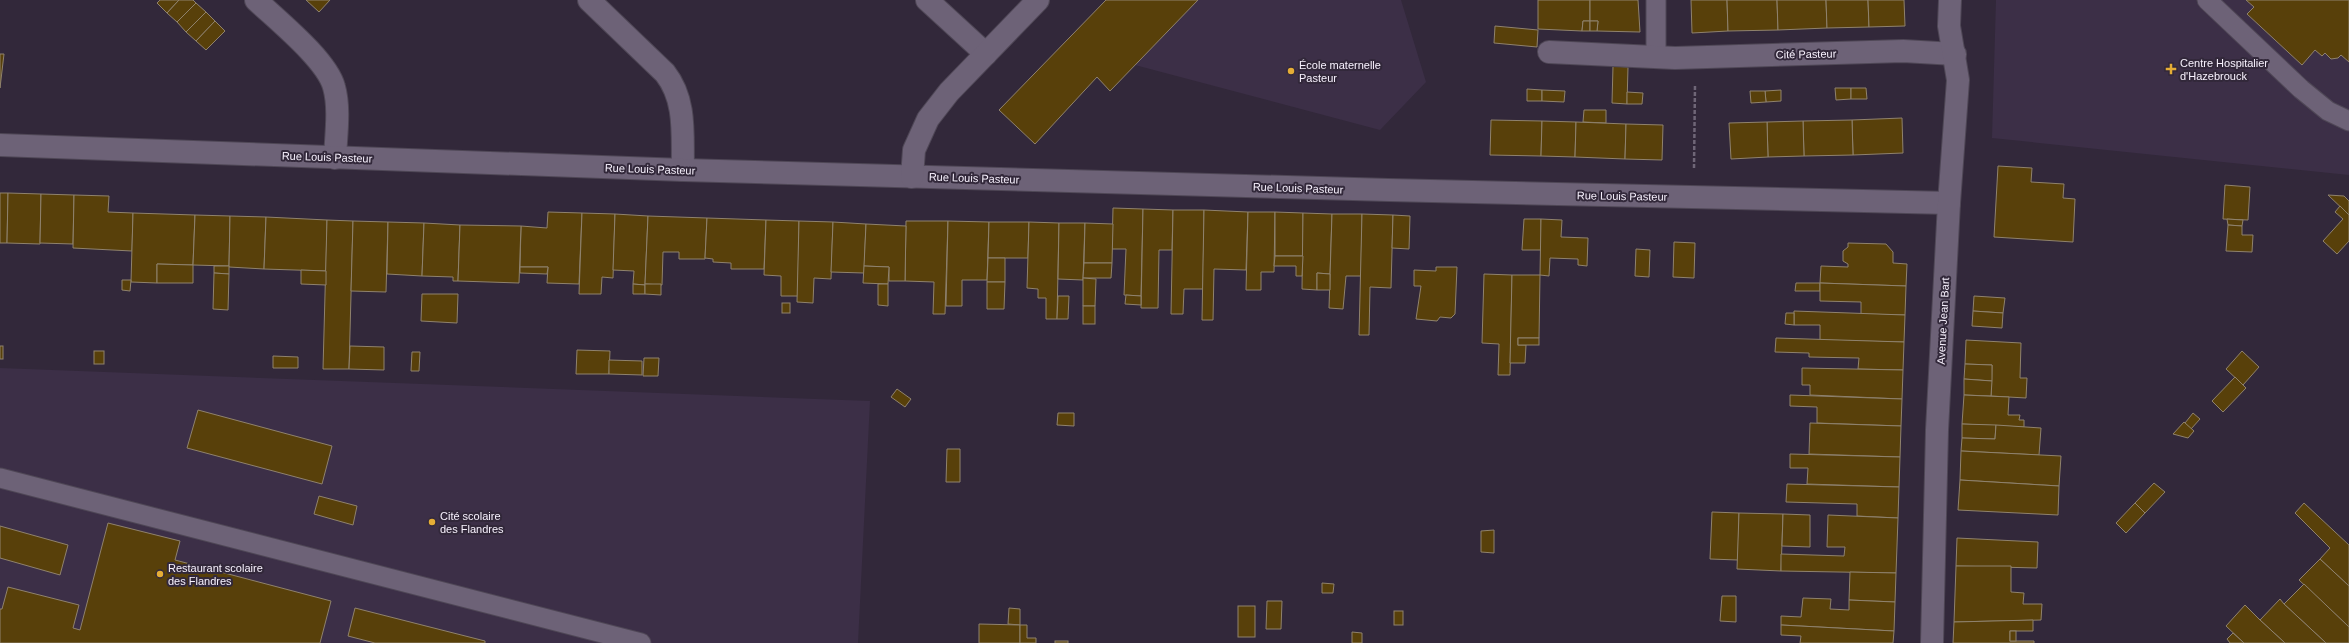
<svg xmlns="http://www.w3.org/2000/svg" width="2349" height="643" font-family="Arial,sans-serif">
<rect width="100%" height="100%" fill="#32283a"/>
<g fill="#3c2f47">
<polygon points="1106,0 1401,0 1426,82 1380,130 1135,65 1110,91 1063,44"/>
<polygon points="1996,0 2349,0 2349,175 1992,138"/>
<polygon points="0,368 870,401 858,643 0,643"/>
</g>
<g fill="#58400a" stroke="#8f826d">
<polygon points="160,0 179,0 167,13 157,3"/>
<polygon points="179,0 193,0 196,3 177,22 167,13"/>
<polygon points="306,0 330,0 319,12"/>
<polygon points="1106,0 1198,0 1110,91 1097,77 1035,144 999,110"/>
<polygon points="1538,0 1590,0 1590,21 1583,21 1582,31 1538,29"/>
<polygon points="1590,0 1638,0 1640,32 1597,31 1598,21 1590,21"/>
<polygon points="1691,0 1727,0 1728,31 1692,33"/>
<polygon points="1727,0 1777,0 1778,30 1728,31"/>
<polygon points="1777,0 1826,0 1827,28 1778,30"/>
<polygon points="1826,0 1868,0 1869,27 1827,28"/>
<polygon points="1868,0 1904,0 1905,26 1869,27"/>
<polygon points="2246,0 2349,0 2349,62 2341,55 2338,58 2331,59 2325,53 2322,56 2315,50 2302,65 2247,14 2254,7"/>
<polygon points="196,3 206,12 186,32 177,22"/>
<polygon points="206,12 215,21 196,41 186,32"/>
<polygon points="215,21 225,31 206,50 196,41"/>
<polygon points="1583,21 1590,21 1590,31 1582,31"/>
<polygon points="1590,21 1598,21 1597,31 1590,31"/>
<polygon points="1495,26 1538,30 1537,47 1494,43"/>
<polygon points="0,54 4,54 0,88"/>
<polygon points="1613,66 1628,67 1627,104 1612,103"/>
<polygon points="1835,88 1851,88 1851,99 1836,100"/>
<polygon points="1851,88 1866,88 1867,99 1851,99"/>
<polygon points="1527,89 1542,90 1542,101 1527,101"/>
<polygon points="1542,90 1565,91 1564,102 1542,101"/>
<polygon points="1781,90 1781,101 1766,102 1765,91"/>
<polygon points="1750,91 1765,91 1766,102 1751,103"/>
<polygon points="1627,92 1643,93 1642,104 1627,104"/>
<polygon points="1584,110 1606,110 1606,123 1583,122"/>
<polygon points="1902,118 1903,153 1853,155 1852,120"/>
<polygon points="1491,120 1542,121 1541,156 1490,155"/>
<polygon points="1852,120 1853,155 1804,156 1803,121"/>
<polygon points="1542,121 1576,122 1575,157 1541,156"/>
<polygon points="1803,121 1804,156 1768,157 1767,122"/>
<polygon points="1576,122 1626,124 1625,159 1575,157"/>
<polygon points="1767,122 1768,157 1731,159 1729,123"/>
<polygon points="1626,124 1663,125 1662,160 1625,159"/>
<polygon points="1998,166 2032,168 2031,182 2064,184 2063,198 2075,199 2073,242 1994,237"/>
<polygon points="2225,185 2250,187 2248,220 2223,219"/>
<polygon points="0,193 8,193 7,243 0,243"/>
<polygon points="8,193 41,194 40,244 7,243"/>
<polygon points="41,194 74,195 73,244 40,243"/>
<polygon points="74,195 109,196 108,212 133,213 132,251 73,248"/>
<polygon points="2328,195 2344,196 2349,201 2349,215"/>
<polygon points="2340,206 2349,215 2349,241 2337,254 2323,241 2343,219 2335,212"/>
<polygon points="1113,208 1143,209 1141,296 1124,295 1126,249 1112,249"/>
<polygon points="1143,209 1173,210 1172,250 1159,250 1158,308 1141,308"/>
<polygon points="1173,210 1204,210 1203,289 1184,289 1183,314 1171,314"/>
<polygon points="1204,210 1248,212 1246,270 1214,269 1213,320 1202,320"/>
<polygon points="548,212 582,213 579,284 547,283 548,267 520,267 521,226 547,228"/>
<polygon points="1248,212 1275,212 1274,272 1261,272 1261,290 1246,290"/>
<polygon points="1275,212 1303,213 1303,256 1275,256"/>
<polygon points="133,213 195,215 193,265 157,264 157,283 131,282"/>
<polygon points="582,213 615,214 613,278 602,277 601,294 579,294"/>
<polygon points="1303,213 1332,214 1330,274 1317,273 1317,290 1302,289"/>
<polygon points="615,214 648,216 645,285 633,284 634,271 613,270"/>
<polygon points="1332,214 1362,214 1361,276 1346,276 1343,309 1329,308"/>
<polygon points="1362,214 1393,215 1391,288 1370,287 1369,335 1359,335"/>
<polygon points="195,215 230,216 229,266 193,265"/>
<polygon points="1393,215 1410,216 1409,249 1392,248"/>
<polygon points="230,216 266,217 264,269 229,267"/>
<polygon points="648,216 707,218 705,259 679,259 679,252 663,252 662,285 645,284"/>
<polygon points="266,217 327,220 326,271 264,269"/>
<polygon points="707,218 766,220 764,269 731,269 731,263 713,262 713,259 705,258"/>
<polygon points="1524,219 1541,219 1541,250 1522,250"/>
<polygon points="1541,219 1562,220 1561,237 1588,238 1587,266 1578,265 1578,259 1550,258 1549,276 1540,275"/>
<polygon points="2227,219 2243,220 2242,226 2228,225"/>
<polygon points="327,220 353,221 349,369 323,369"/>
<polygon points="766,220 799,221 798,296 781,296 781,276 764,275"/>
<polygon points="353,221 388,222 386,292 351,291"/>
<polygon points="799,221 833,222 831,279 814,278 813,303 797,302"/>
<polygon points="906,221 948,221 945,314 933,314 934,282 905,281"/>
<polygon points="948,221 989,222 987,280 962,280 962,306 946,306"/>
<polygon points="388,222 424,223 422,276 387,274"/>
<polygon points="833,222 866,224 864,273 831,272"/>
<polygon points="989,222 1029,222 1028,258 988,258"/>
<polygon points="1029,222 1059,223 1057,319 1046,319 1046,298 1038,298 1038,289 1027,288"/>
<polygon points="424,223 460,225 458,281 453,281 453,277 422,276"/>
<polygon points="1059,223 1085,223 1083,280 1058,279"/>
<polygon points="1085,223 1113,224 1112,263 1084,263"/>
<polygon points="866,224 906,226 905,281 889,281 889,267 864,266"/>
<polygon points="460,225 521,226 519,283 458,281"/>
<polygon points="2228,225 2242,226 2242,235 2253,235 2252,252 2226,251"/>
<polygon points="1674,242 1695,243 1694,278 1673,277"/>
<polygon points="1848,243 1886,244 1893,252 1893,263 1907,264 1906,286 1820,283 1821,266 1848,267 1848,264 1843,261 1843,251 1848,247"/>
<polygon points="1636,249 1650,250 1649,277 1635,276"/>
<polygon points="1275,256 1303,256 1302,276 1296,276 1296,266 1274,266"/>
<polygon points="988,258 1005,258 1005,282 987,282"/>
<polygon points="1084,263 1112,263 1111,278 1083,278"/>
<polygon points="157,264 193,265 193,283 157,283"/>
<polygon points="214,266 229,266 229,274 214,273"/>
<polygon points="864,266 889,267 888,284 863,283"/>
<polygon points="520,267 548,267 547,274 520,273"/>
<polygon points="1436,267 1457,267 1455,314 1451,318 1440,317 1437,321 1416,319 1421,286 1414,286 1414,270 1436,271"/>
<polygon points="301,270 326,271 326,285 301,284"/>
<polygon points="214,273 229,274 228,310 213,309"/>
<polygon points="1317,273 1330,274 1330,290 1317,290"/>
<polygon points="1484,274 1512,275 1510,375 1498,375 1499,344 1482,343"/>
<polygon points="1512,275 1540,275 1539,338 1518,338 1518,345 1526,345 1525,363 1510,363"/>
<polygon points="1083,278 1096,279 1095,306 1083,306"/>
<polygon points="122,280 131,280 130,291 122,290"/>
<polygon points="987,282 1005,282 1004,309 987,309"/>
<polygon points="1796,283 1820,283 1820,291 1795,291"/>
<polygon points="1820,283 1906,286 1905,315 1861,314 1861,302 1820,301"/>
<polygon points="633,284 645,285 645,294 633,294"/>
<polygon points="645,284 661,284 661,295 645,294"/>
<polygon points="878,284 888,284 888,306 878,305"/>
<polygon points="422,294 458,294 457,323 421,321"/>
<polygon points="1126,295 1141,296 1141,305 1125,304"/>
<polygon points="1058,296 1069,296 1068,319 1057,319"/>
<polygon points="1974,296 2005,298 2003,313 1973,311"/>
<rect x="782" y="303" width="8" height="10"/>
<rect x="1083" y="306" width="12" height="18"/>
<polygon points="1794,311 1905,315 1904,342 1820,340 1820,325 1794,325"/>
<polygon points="1973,311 2003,313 2002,328 1972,326"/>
<polygon points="1786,313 1794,313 1794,325 1785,324"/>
<rect x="1518" y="338" width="21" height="7"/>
<polygon points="1776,338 1904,342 1903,370 1858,369 1859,358 1809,357 1809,353 1775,352"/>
<polygon points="1966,340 2021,343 2020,378 2027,378 2026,398 1991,396 1992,365 1965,364"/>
<rect x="0" y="346" width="3" height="13"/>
<polygon points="350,346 384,347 384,370 349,369"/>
<polygon points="577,350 610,351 609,374 576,374"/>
<rect x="94" y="351" width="10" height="13"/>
<polygon points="2242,351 2259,367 2243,385 2226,369"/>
<polygon points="412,352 420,352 419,371 411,371"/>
<polygon points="273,356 298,357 298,368 273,368"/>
<polygon points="644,358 659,358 658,376 643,376"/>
<polygon points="609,360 642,361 642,375 609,374"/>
<polygon points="1965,364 1992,365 1992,381 1964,379"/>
<polygon points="1802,368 1903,370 1902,399 1810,395 1810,385 1802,385"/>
<polygon points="2235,377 2246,388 2223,412 2212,401"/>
<polygon points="1964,379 1992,381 1991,396 1964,395"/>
<polygon points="897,389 911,399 905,407 891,397"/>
<polygon points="1790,395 1902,399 1901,426 1817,423 1817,407 1790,406"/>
<polygon points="1964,395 2009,397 2008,415 2020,415 2019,420 2024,420 2024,427 1962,424"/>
<polygon points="198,410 332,446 322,484 187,448"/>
<polygon points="1058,413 1074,413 1074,426 1057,425"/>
<polygon points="2193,413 2200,419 2191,429 2185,423"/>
<polygon points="2184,422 2194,431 2188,438 2173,434"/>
<polygon points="1810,423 1901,426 1900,457 1809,454"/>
<polygon points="1962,424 1996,425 1995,439 1962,438"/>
<polygon points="1996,425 2041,428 2039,455 1961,451 1962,438 1995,439"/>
<polygon points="947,449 960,449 960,482 946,482"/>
<polygon points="1961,451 2061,456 2059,486 1960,480"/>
<polygon points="1790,454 1900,457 1899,487 1807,484 1808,468 1790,468"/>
<polygon points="1960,480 2059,486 2058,515 1958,510"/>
<polygon points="2154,483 2165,492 2145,513 2135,503"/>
<polygon points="1787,484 1899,487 1898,518 1857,516 1857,504 1786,502"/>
<polygon points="319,496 357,506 353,525 314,514"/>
<polygon points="2135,503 2145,513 2126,533 2116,523"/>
<polygon points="2304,503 2349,545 2349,586 2320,559 2330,548 2295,513"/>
<polygon points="1712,512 1739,513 1738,560 1710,559"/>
<polygon points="1739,513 1783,514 1781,571 1737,569"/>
<polygon points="1783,514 1810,515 1810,547 1782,546"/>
<polygon points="1828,515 1898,518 1896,573 1781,571 1781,554 1844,556 1845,547 1827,547"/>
<polygon points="108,523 180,541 175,560 331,601 320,643 0,643 0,609 2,609 8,587 79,605 73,628 80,630"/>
<polygon points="0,526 68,545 60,575 0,558"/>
<polygon points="1494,530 1494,553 1481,552 1481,531"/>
<polygon points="1957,538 2038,542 2037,568 1956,566"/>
<polygon points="2320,559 2349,586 2349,627 2299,580"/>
<polygon points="1956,566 2011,566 2011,592 2024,593 2023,604 2042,604 2041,620 1954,622"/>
<polygon points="1850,572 1896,573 1895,602 1849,600"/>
<polygon points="1322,583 1334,584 1333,593 1322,593"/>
<polygon points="2304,584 2349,627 2349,643 2326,643 2284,604"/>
<polygon points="1722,596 1736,596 1736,622 1720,621"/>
<polygon points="1803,598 1831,599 1830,609 1849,610 1849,600 1895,602 1894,631 1781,625 1781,616 1801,617"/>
<polygon points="2280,599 2284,604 2326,643 2285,643 2260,620"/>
<polygon points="1267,601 1282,601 1281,629 1266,629"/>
<polygon points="2245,605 2260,620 2285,643 2244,643 2226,626"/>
<rect x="1238" y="606" width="17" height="31"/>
<polygon points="355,608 485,641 485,643 375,643 348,636"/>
<polygon points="1009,608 1020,609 1020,625 1008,624"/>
<rect x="1394" y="611" width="9" height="14"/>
<polygon points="2033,620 2033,631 2010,631 2010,641 2034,641 2034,643 1953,643 1954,622"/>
<polygon points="979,624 1020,625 1020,643 979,643"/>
<polygon points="1020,625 1027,625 1027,638 1036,638 1036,643 1020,643"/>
<polygon points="1781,625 1894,631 1893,643 1800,643 1801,636 1781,635"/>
<rect x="2010" y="631" width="6" height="10"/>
<polygon points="1352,632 1362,633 1362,643 1352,643"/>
<polygon points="2233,633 2244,643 2230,643 2227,639"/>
<rect x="1055" y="641" width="13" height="2"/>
</g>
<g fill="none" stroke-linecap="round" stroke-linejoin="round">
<defs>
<g id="service">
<polyline points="2207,0 2301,89 2328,111 2349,121"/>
<polyline points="1656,57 1656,0"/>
<polyline points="0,478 641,643"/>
</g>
<g id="minor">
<path d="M256,0c21,20 71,60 78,87 6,21 2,48 1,71"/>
<path d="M589,0l76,73c22,28 17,63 18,97"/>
<polyline points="927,0 986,54"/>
<polyline points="1549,52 1675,58 1903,51 1955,54"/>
<polyline points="0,145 683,170 1389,190 1949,203"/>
<polyline points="912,177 914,150 928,119 949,92 1038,0"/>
<polyline points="1932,643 1937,430 1949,203 1958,80 1949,26 1950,0"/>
</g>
</defs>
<use href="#service" stroke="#4f4756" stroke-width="21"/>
<use href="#minor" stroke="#4f4756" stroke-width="24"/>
<polyline stroke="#6f6677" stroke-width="2.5" stroke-dasharray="4 2" stroke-linecap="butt" points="1694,168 1695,85"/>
<use href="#service" stroke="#6d6277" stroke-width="19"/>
<use href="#minor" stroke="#6d6277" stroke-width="22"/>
</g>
<g fill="#e5ad36" stroke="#32283a" stroke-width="1.5">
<path d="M2169 63h4v4h4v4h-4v4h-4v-4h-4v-4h4z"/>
<circle cx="1291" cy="71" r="4"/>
<circle cx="432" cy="522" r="4"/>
<circle cx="160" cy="574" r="4"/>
</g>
<g text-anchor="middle" stroke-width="4" stroke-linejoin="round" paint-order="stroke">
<g font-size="11" fill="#f7f1fd" stroke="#32283a">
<text transform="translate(1806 54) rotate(-1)" y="4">Cité Pasteur</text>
<text transform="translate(327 157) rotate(2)" y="4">Rue Louis Pasteur</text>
<text transform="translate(650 169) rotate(2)" y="4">Rue Louis Pasteur</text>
<text transform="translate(974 178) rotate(2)" y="4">Rue Louis Pasteur</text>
<text transform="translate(1298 188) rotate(2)" y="4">Rue Louis Pasteur</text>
<text transform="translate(1622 196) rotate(1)" y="4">Rue Louis Pasteur</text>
<text transform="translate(1943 321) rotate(-87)" y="4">Avenue Jean Bart</text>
</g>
<g font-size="11" fill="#f7f1fd" stroke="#32283a" text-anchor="start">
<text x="2180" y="67">Centre Hospitalier<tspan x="2180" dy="13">d'Hazebrouck</tspan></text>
<text x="1299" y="69">École maternelle<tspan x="1299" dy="13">Pasteur</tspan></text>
<text x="440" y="520">Cité scolaire<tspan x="440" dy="13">des Flandres</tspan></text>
<text x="168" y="572">Restaurant scolaire<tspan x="168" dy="13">des Flandres</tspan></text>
</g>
</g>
</svg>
